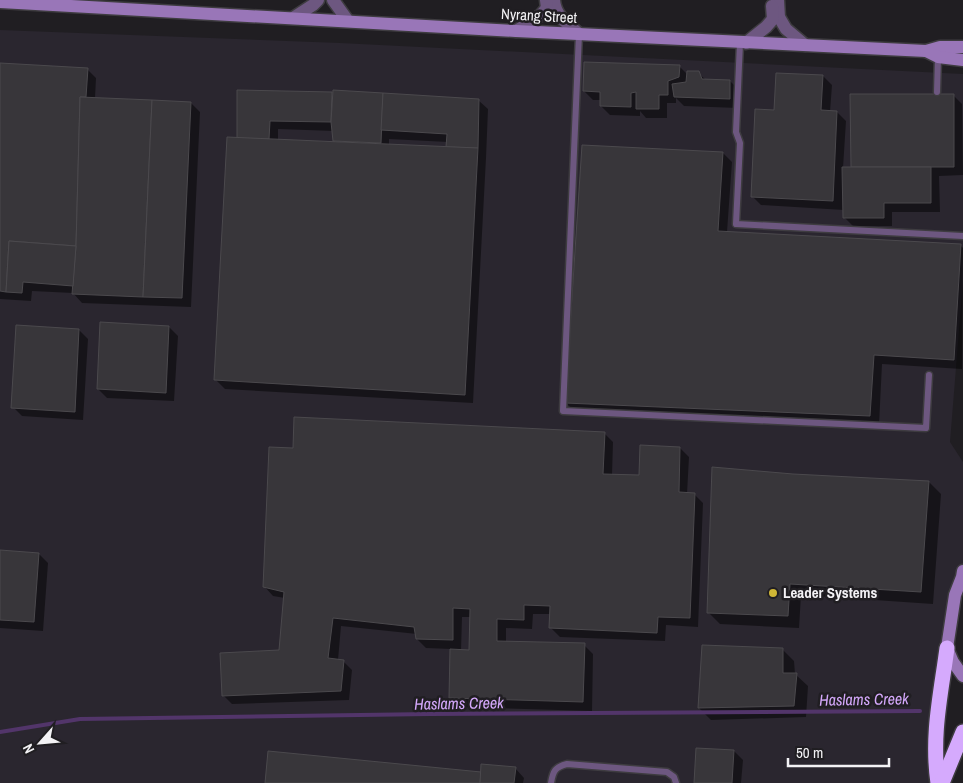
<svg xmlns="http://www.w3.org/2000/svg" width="963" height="783" font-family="'Archivo Narrow',sans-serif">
<rect width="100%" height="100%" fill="#201e22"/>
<polygon fill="#2a262f" points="0,30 340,43 963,74 963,281 950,442 963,462 963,571 955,595 938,783 0,783"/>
<g fill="#0007" fill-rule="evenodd">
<polygon points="0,65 87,69 96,78 95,98 191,103 200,112 191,307 82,303 73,293 32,291 31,301 0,299"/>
<polygon points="679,66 688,75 698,73 706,80 730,81 739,90 738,108 684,106 676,98 676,103 667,103 667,118 646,118 640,111 640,116 610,115 601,106 601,100 593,100 584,91"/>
<polygon points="823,76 832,85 830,112 837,112 846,121 843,168 852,168 953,95 962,104 963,175 939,176 940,212 892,212 892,226 853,226 844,217 844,210 761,205 752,196 775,112"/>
<path d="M239,91l95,2 144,7 10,9 -2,49 -13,245 -248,-14 -9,-9 22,-241zM278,129l56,2 1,11 -57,-2zM389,139l59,3v6l-59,-3z"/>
<polygon points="723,153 732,162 727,232 961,246 963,248 962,369 882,364 879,425 575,412 566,403"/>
<polygon points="169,327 178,336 174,401 107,398 98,389"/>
<polygon points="79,330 88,339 83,420 22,416 13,407"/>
<path d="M604,433l9,9 -1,33 28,2 40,-29 9,9 -2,37h7l9,9 -5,124 -32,-2 -1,16 -105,-4 -9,-9v-14h-18l-1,15 -26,-1v14l78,3 9,9 -1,57 -133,-4 -9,-9 1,-49 -25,-1 -9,-9v-5l-76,-8 -3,34 5,1 9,9 -3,30 -117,4 -9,-9 58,-43 4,-54 -12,-2 -9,-10 30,-137zM462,617h9l-1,34h-9z"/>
<polygon points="793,475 929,482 941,494 933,604 801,595 799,628 720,624 708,612"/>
<polygon points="0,552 39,554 48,563 43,631 0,628"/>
<polygon points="782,649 794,661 795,674 808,686 806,717 711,720 699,708"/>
<polygon points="734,751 743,760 741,783 696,783"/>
<polygon points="515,768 524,778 523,783 266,783 482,773"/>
</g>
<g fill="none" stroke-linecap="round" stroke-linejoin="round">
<polyline stroke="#52356a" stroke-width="4" points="0,732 80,719 430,714 920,711"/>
</g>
<g fill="#38363a" stroke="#4b494d">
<polygon points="584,62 680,65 679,77 668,81 668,95 659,95 659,109 636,109 636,92 631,93 631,107 600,106 600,92 583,91"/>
<polygon points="0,63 88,68 86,97 80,97 76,246 9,241 6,292 0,291"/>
<polygon points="687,71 699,71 702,79 730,80 730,99 674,97 672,84 686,82"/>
<polygon points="776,73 823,75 821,110 837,111 833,201 751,197 755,109 774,110"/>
<polygon points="237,90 332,92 331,122 270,121 269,139 237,138"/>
<polygon points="333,90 383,93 381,143 333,141 331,122"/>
<polygon points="383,93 479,99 478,148 446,147 447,134 381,130"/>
<polygon points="850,94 954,94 954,167 851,167"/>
<polygon points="80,97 152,100 143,297 72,294 76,246"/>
<polygon points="152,100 191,102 182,298 143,297"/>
<polygon points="227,137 478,148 465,395 214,380"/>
<polygon points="582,145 723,152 718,231 961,244 954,360 874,355 870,416 565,403"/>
<polygon points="842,167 931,167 931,203 884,203 884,218 843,218"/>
<polygon points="9,241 76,246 73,286 23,282 22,293 6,292"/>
<polygon points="100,322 169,326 166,393 97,389"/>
<polygon points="16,325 79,329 75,412 11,408"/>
<polygon points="294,417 605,432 603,474 639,475 640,445 680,447 679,492 695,493 690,618 658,617 657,633 549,628 550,606 524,605 524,620 497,619 497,641 585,643 583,702 449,698 450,649 469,650 470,609 453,608 453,640 416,639 414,627 333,618 328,658 344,660 341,691 222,696 220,653 279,650 284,592 263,587 269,447 293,448"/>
<polygon points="712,467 793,474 929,481 921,592 790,584 788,616 707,613"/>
<polygon points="0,550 39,553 34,622 0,620"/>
<polygon points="702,645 783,648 783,673 797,673 794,706 698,708"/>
<polygon points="696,748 734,750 732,783 694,783"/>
<polygon points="268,751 481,772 480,783 265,783"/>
<polygon points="481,764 516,767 514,783 480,783"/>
</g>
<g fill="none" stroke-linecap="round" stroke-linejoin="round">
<defs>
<g id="lane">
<polyline points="579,34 563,411 926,428 929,375"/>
<polyline points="740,43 736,132 740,143 736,224 963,236"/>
<polyline points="937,92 938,57"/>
<path d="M551,783c2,-12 4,-16 16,-19l100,8 7,5 2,6"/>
</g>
<g id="street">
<polyline points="333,0 348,21"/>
<path d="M554,0c1,16 14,24 25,34"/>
<polyline points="778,0 779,17 786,29 805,45"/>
<polyline points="293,18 313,5 318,0"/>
<polyline points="516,31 541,15 547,8 546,0"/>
<polyline points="746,43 766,27 773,19 772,6"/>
</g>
<g id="secondary">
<polyline points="0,2 516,31 926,51 940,47 963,47"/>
<polyline points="926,51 938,57 963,60"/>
<polyline points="963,571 962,577 955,595 947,648 953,662 963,676"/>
</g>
<g id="highway">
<path d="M938,783c-7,-48 3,-89 9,-135"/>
<polyline points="942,783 963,732"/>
</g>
</defs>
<use href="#lane" stroke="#3e3c40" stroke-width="9"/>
<use href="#street" stroke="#3e3c40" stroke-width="15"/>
<use href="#secondary" stroke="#3e3c40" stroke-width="15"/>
<use href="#highway" stroke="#3e3c40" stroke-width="18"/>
<use href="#lane" stroke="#6d5780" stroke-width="6"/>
<use href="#street" stroke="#6d5780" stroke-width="12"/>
<use href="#secondary" stroke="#9976b8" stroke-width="12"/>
<use href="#highway" stroke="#d5aafd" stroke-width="15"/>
</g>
<circle fill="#d0b736" stroke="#201e22" stroke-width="2" cx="773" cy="593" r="5"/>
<g text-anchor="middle" stroke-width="5" stroke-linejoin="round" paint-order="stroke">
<g font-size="15" fill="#f3f2f5" stroke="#201e22">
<text transform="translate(539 16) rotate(3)" y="5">Nyrang Street</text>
</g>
<g font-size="15" font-weight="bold" fill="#f3f2f5" stroke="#201e22" text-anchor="start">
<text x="783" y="598">Leader Systems</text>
</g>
<g font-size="16" font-style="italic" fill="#d4a8fb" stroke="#201e22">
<text transform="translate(864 699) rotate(-1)" y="6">Haslams Creek</text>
<text transform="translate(459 703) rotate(-1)" y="6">Haslams Creek</text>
</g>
</g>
<g transform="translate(40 743) rotate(243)" stroke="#201e22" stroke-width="4" paint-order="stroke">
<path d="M0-4L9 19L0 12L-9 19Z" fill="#f3f2f5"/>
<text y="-8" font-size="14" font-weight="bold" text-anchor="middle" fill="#f3f2f5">N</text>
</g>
<path d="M788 758v8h101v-8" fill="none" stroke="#f3f2f5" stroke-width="2.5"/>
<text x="796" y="758" font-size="15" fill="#f3f2f5" stroke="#201e22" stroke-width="4" paint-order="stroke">50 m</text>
</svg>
